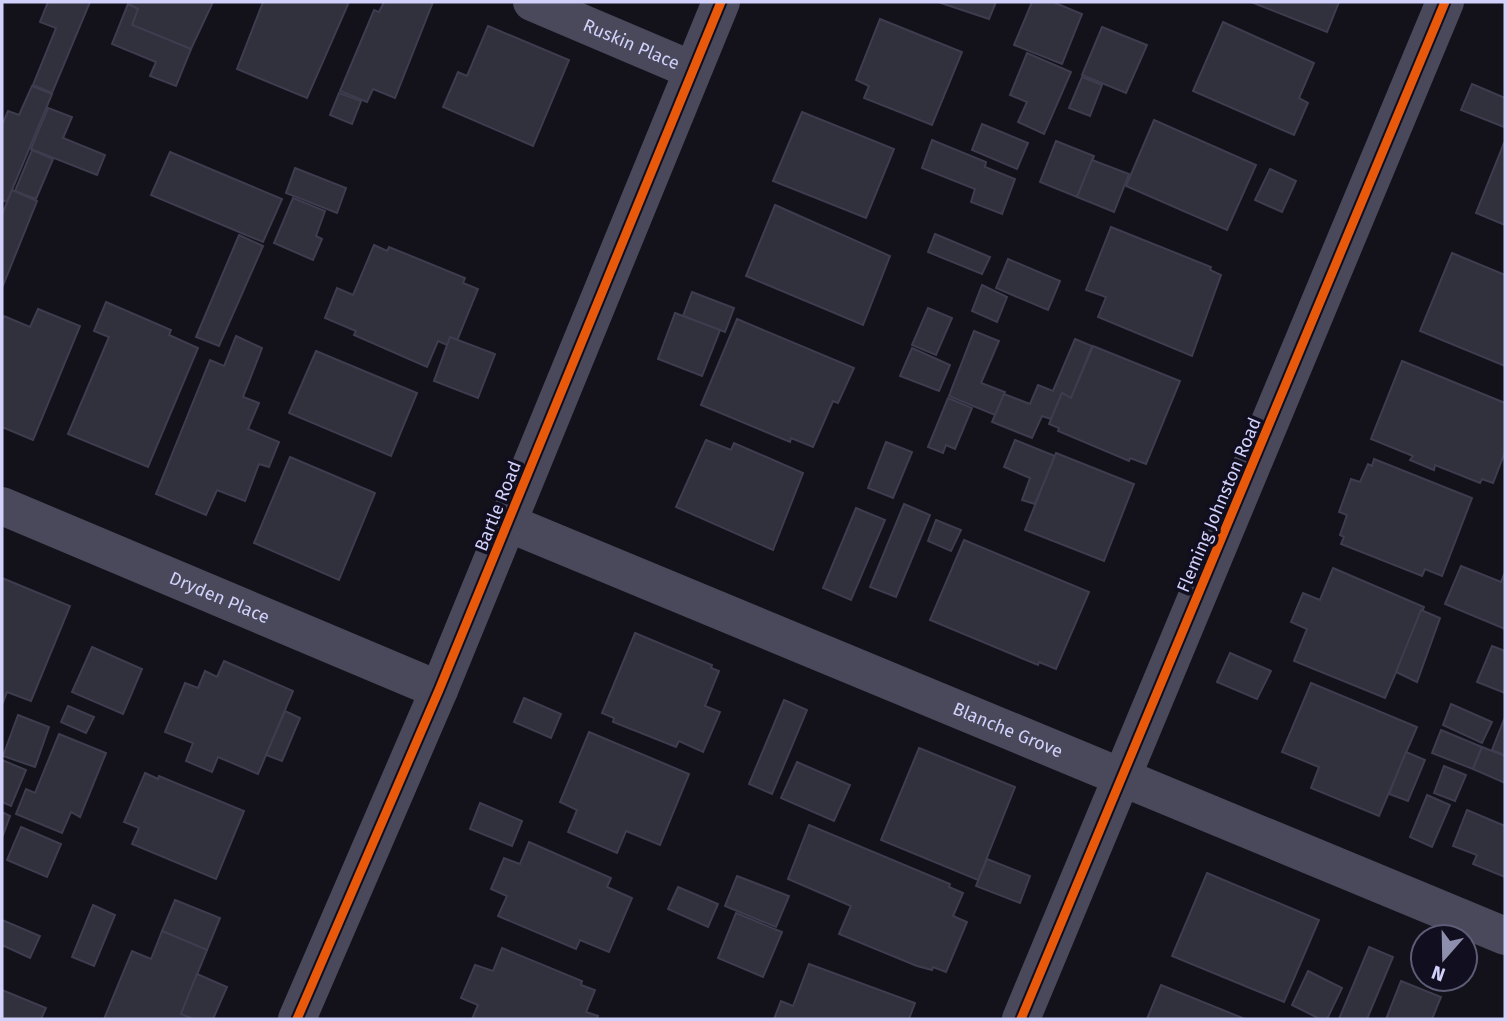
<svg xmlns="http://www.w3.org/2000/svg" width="1507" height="1021" font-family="'Fira Sans',sans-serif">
<rect width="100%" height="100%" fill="#13121b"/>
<g fill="#31303d" stroke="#3e3c4e" stroke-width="2">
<polygon points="48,2 90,2 52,93 33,85 56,28 40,22"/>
<polygon points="129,2 213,2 191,49 132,25 138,9 128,4"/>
<polygon points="263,2 349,2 307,98 237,69"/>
<polygon points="384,2 433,2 395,98 373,89 367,102 340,91 374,10 379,12"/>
<polygon points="938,2 996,2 989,19"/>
<polygon points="1032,2 1053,2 1082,14 1062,64 1014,45"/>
<polygon points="1251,2 1339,2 1327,32"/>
<polygon points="128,4 138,9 132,25 191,49 176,86 150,76 156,62 112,44"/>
<polygon points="880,19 962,52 932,125 864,98 869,86 856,80"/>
<polygon points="1223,22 1314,63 1299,98 1308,103 1294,135 1193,91"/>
<polygon points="488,26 569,60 533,146 443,107 458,72 467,76"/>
<polygon points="1102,27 1147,45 1126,93 1082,75"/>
<polygon points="1027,53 1071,72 1044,134 1018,122 1027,102 1010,95"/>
<polygon points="1082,77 1102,85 1090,116 1069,108"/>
<polygon points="1472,84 1505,98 1504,127 1461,110"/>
<polygon points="32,86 52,94 7,202 2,200 2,125 8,111 19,115"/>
<polygon points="339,93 361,101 352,124 330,115"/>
<polygon points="48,108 72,117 63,138 105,155 97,175 31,149"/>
<polygon points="802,112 894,149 866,218 773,181"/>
<polygon points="1154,120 1256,165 1227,230 1126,186"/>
<polygon points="982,124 1028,143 1017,169 972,150"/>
<polygon points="932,140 986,162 985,167 1015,179 1002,214 971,202 975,189 922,168"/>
<polygon points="1056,141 1094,156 1077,197 1040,182"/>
<polygon points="1504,143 1505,143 1505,225 1476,213"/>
<polygon points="32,150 53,159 36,199 15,191"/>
<polygon points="170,152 282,199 263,242 151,195"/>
<polygon points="1092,160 1129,174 1114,212 1077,197"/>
<polygon points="295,168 346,188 337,213 286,193"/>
<polygon points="1270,169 1296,181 1282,212 1255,200"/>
<polygon points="12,190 37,201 2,288 2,215"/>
<polygon points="293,198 325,211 316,236 322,239 313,260 274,243"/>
<polygon points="775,205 890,256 863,325 746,276"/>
<polygon points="1111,227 1211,267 1210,270 1221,275 1192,356 1098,317 1106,297 1086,290"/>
<polygon points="935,234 990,257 982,274 928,252"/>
<polygon points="239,235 263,246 219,346 196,337"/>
<polygon points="374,245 387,251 389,247 465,278 463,283 478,289 454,348 438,341 427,367 354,335 356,331 325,318 337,288 353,295"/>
<polygon points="1452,253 1505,275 1505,366 1420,331"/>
<polygon points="1008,259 1060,281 1048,310 996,288"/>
<polygon points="982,285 1007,297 997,322 972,311"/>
<polygon points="692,292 734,308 725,332 683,316"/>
<polygon points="106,302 171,330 169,335 198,348 148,467 68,434 109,337 94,331"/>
<polygon points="928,308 952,318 936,355 912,345"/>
<polygon points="38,309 80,326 33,440 2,427 2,321 4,316 30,327"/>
<polygon points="675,313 720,330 702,376 658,359"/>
<polygon points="737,319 854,368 838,403 833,401 813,447 791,438 790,442 701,405"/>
<polygon points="974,331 999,341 981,383 1005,392 995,415 949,396"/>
<polygon points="236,336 262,348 243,397 259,403 248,429 279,442 269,467 259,464 245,501 217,490 206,515 156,494 210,360 224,366"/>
<polygon points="450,337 495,354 478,398 434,381"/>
<polygon points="1075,339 1092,346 1071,398 1062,393 1051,419 1042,416 1032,438 992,422 1004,394 1030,404 1038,385 1053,391"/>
<polygon points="1093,346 1180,381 1146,464 1130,458 1129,461 1058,431 1059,428 1049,424 1062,393 1071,398"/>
<polygon points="912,348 950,365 939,391 900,376"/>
<polygon points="316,351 417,393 391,456 289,413"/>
<polygon points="1402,361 1505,403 1505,452 1493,483 1482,479 1480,483 1435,465 1434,470 1410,460 1413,456 1371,439"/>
<polygon points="948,398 972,408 955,449 946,445 943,453 928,447"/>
<polygon points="706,440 731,450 734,443 803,473 773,550 676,507"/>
<polygon points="1015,440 1055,456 1035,504 1022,500 1030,478 1004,467"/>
<polygon points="886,442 912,452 893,498 868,488"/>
<polygon points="1056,453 1134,484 1104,561 1025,530"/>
<polygon points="290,457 375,493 339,580 254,543"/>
<polygon points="1374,459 1472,498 1442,576 1425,569 1422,576 1341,544 1344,537 1340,535 1347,515 1339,512 1351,479 1360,482 1368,464 1372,466"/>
<polygon points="904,504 930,515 896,597 870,587"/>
<polygon points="856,508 885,520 851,600 823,588"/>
<polygon points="936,520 961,530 951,551 928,541"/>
<polygon points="964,540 1089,592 1056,669 1039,662 1038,665 930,620"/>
<polygon points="1461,566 1501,582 1505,572 1505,629 1445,604"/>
<polygon points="1333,568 1424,607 1385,698 1294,661 1307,629 1291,622 1303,593 1320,600"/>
<polygon points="2,578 70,606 31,701 7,692 2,705"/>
<polygon points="1421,610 1440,618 1417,682 1396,672"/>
<polygon points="635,633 712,665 711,668 719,671 705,706 720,712 703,752 679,741 676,747 613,722 614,718 602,713"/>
<polygon points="1492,646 1505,651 1505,693 1477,682"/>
<polygon points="92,647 142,669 123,714 72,692"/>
<polygon points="1230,653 1271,671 1257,699 1217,682"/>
<polygon points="224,661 293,691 258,774 218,757 212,772 186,761 193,743 165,732 185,683 198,688 205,671 217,677"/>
<polygon points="1311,683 1417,727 1379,816 1311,788 1319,767 1282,752"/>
<polygon points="524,698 561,714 551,738 514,722"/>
<polygon points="784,700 807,710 772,794 749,784"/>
<polygon points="1451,704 1492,722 1482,743 1443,725"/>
<polygon points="68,706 94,717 86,733 61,722"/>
<polygon points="285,711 300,718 282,761 266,755"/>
<polygon points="18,715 49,727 35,767 3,756"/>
<polygon points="1505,717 1505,755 1492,750"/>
<polygon points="1441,730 1482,747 1473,769 1432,753"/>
<polygon points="589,732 689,774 660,845 626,831 617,853 568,832 577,810 560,802"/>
<polygon points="59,734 106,753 80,817 71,812 62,833 16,814 26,789 35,793"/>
<polygon points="1482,747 1505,756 1505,783 1473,769"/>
<polygon points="919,748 1015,787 978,880 881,840"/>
<polygon points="1406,752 1425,760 1408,801 1389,794"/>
<polygon points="2,760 26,770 11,806 2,802"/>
<polygon points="797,762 850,785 834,821 781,798"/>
<polygon points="1444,766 1466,775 1455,801 1434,793"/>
<polygon points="145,773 158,779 159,776 244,811 216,879 132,844 139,828 124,822"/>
<polygon points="1427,795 1450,805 1432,847 1410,837"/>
<polygon points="480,803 522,821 512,846 470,829"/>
<polygon points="1467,810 1505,826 1505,877 1473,864 1477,855 1453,846"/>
<polygon points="2,812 10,816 2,838"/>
<polygon points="809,825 950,884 949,887 963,893 953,916 967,922 946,972 933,967 932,970 917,966 839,934 851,906 788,879"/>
<polygon points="21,827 61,844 47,877 7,860"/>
<polygon points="529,842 611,878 607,887 632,898 609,952 580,940 576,949 498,916 507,896 491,889 504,858 520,864"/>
<polygon points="987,859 1030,876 1020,903 976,886"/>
<polygon points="1207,873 1319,920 1284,1002 1172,956"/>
<polygon points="737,876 789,896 776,927 725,906"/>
<polygon points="678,887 718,904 708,927 668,909"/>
<polygon points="175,900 220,918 207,950 162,931"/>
<polygon points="93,905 115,915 94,966 72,957"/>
<polygon points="736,913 782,932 763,977 718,958"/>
<polygon points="2,920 40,936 30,958 2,945"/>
<polygon points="162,931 207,950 181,1014 194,1019 104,1019 132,951 151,959"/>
<polygon points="1369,947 1393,957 1367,1019 1339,1019"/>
<polygon points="502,948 582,981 581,985 595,990 586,1012 598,1016 597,1019 472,1019 478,1005 461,998 475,965 493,971"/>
<polygon points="809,964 915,1003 909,1019 774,1019 781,1001 793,1006"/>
<polygon points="1308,971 1342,988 1327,1019 1320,1019 1292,1005"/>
<polygon points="197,974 227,987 213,1019 194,1019 181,1014"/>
<polygon points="1401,981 1441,997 1432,1019 1386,1019"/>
<polygon points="1161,985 1245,1019 1147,1019"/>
<polygon points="2,990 46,1008 41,1019 2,1019"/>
</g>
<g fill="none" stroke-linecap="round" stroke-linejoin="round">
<g stroke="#49495b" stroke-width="38">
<path id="s1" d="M532,2l160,68"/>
<path id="s2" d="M2,506l437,184"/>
<path id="s3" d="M508,523l997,413"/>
<polyline points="297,1019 439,690 721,2"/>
<polyline points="1021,1019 1445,2"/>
</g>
<defs>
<g id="cycleway">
<polyline points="297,1019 439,690 721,2"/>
<polyline points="1021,1019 1445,2"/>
</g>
</defs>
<use href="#cycleway" stroke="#100e1f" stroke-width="13"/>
<use href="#cycleway" stroke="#e8590c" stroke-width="9"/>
</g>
<g text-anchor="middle" stroke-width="7" stroke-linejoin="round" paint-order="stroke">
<g font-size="18" fill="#d1d1fb" stroke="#100e1f">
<text dy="6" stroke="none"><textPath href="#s1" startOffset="108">Ruskin Place</textPath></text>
<text transform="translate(1219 505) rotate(-67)" y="6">Fleming Johnston Road</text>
<text transform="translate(498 506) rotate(-68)" y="6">Bartle Road</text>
<text dy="6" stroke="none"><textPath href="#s2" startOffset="236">Dryden Place</textPath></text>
<text dy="6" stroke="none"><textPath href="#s3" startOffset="541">Blanche Grove</textPath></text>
</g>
</g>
<rect width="1507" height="1021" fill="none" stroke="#d1d1fb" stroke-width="7"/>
<g transform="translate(1444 958) rotate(200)"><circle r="33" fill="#100e1f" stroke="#5d5c77" stroke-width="2"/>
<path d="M0-5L12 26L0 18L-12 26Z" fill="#8e8ead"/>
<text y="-10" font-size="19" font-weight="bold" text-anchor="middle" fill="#d1d1fb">N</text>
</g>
</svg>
